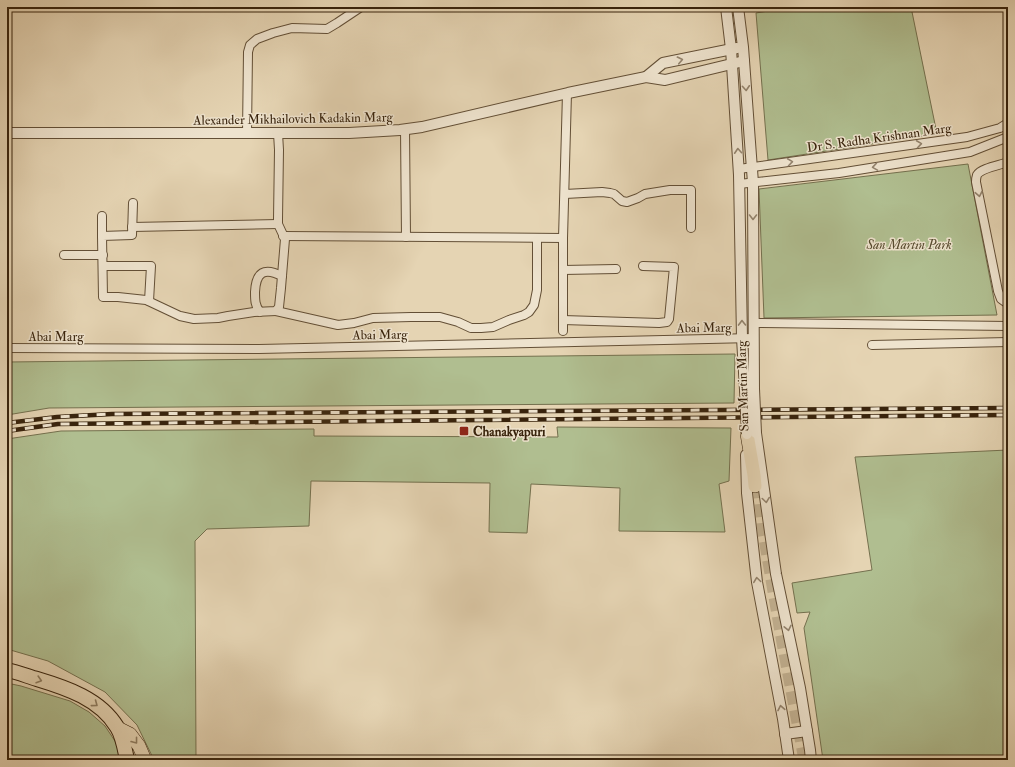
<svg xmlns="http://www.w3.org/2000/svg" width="1015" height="767" font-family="'IM FELL Double Pica',serif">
<rect width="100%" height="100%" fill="#e5d4b3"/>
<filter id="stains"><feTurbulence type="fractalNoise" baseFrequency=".005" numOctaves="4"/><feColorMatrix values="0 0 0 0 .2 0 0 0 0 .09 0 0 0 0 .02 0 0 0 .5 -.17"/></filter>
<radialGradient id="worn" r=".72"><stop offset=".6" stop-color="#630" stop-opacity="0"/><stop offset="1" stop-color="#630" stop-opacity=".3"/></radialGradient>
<g fill="#b0be90" stroke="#74704e">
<polygon points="786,7 911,7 937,134 768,160 756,13 786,8"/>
<polygon points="968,164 997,315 764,318 759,189"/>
<polygon points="735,354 734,403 49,408 7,415 7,362"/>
<polygon points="557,427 731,428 729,481 719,484 725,532 619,531 620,488 531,484 527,533 489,532 490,483 311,481 309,526 207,529 195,541 196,760 154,760 137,725 105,692 48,661 7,649 7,439 61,431 314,429 314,436 558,437"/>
<polygon points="1008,450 1008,760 823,760 804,628 810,612 797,613 792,583 872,570 855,457"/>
<polygon points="7,683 21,686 70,701 89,712 105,726 115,741 122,756 123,760 7,760"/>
</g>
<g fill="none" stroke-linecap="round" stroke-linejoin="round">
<polyline stroke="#c2b192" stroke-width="13" stroke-dasharray="13 6" stroke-linecap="butt" points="759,485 764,533 781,632 805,760"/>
<defs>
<g id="minor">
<polyline points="405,129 406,237"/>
<polyline points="247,133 248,52 250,45 257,39 273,33 292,28 327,29 337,23 361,7"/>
<path d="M1008,162c-7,3 -27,6 -31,13 -1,3 -1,4 -1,7l22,109 3,8 7,5"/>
<polyline points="739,169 967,137 1000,128 1008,123"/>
<polyline points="739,184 839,173 970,152 1008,137"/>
<polyline points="565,194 602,192 610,193 614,194 622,201 627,202 638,198 645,194 670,190 691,190 691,228"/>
<polyline points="133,203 132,235 102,236 103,297 118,297 146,300 180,316 194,319 218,318 228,316 254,312 276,311 279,307 281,288 285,239 278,224 278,219 279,150 278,133"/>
<polyline points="102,216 102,236"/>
<polyline points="132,227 278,224"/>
<polyline points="283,236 563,238"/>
<polyline points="64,255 103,255"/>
<polyline points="103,266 151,266 149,301"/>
<polyline points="563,270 616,269"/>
<polyline points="276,311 338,325 354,323 373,318 411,317 440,317 458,322 471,328 481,328 493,327 509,320 524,315 529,312 534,305 537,290 537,238"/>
<path d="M260,312c-5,-6 -5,-12 -5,-20 1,-20 9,-25 27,-16"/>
<polyline points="563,320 659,323 667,322 669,319 674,267 643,266"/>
<polyline points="754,323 1008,326"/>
<polyline points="563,331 563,238 567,93"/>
<polyline points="872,345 1008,342"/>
<polyline points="7,348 259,349 753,338"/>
</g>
<g id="tertiary">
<polyline points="726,7 731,49 739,175 742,338 745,390"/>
<polyline points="738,7 743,47 753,183 754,389"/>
<polyline points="646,77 663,63 737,48"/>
<polyline points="7,133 349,133 400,130 422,127 568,93 646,77 665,80 744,61"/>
<polyline points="756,433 776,574 800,688 810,750 811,760"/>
<polyline points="746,455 747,493 757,582 783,719 789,760"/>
<polyline points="785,734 807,731"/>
</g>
<g id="primary">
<polyline points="747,434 754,475 755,486"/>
<polyline points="118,728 130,734 139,746 145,760"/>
</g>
<path id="trunk" d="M7,670c10,2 20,6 30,9 30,9 63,20 80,48 6,9 8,23 10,33"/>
</defs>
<use href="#minor" stroke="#634f36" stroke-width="10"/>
<use href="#tertiary" stroke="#634f36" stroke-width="12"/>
<use href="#primary" stroke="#38230c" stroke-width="14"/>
<use href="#trunk" stroke="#38230c" stroke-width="16"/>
<use href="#minor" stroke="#eee3ce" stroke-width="8"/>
<use href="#tertiary" stroke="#eee3ce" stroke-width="10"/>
<use href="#primary" stroke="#e5d4b3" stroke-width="13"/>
<use href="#trunk" stroke="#e5d4b3" stroke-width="14"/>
<defs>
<g id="rail">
<polyline points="7,423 57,417 112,414 1008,408"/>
<polyline points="7,431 58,424 1008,415"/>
</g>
</defs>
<use href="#rail" stroke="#38230c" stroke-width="4.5"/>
<use href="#rail" stroke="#eee3ce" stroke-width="3" stroke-dasharray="9" stroke-linecap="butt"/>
<defs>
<g id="tertiary-bridge">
<polyline points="754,389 756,433"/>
<polyline points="745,390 747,434"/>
</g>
</defs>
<use href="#tertiary-bridge" stroke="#634f36" stroke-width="12" stroke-linecap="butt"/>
<use href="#tertiary-bridge" stroke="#eee3ce" stroke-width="10"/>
</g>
<defs><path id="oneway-chevron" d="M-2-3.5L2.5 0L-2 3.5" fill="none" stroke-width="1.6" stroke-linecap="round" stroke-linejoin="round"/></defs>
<g stroke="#93836d">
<use href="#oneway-chevron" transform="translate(680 60) rotate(-12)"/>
<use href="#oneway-chevron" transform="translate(746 88) rotate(86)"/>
<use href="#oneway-chevron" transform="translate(919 144) rotate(-8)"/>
<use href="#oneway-chevron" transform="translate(738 151) rotate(-94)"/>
<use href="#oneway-chevron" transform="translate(790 162) rotate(-8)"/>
<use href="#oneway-chevron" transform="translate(875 167) rotate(171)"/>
<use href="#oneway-chevron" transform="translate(979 194) rotate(79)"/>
<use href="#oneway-chevron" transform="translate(753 217) rotate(90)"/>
<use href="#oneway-chevron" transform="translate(742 323) rotate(-91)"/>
<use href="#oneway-chevron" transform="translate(766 500) rotate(82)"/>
<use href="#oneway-chevron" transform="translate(757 580) rotate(-98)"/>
<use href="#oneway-chevron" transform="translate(788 628) rotate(78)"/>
<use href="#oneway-chevron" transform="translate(781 708) rotate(-101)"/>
</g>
<g stroke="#8e7c60">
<use href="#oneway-chevron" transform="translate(39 680) rotate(17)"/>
<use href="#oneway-chevron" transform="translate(95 704) rotate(37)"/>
<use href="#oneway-chevron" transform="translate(135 741) rotate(52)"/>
</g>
<rect fill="#8f2418" stroke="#eee3ce" stroke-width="1.5" x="459" y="426" width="10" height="10" rx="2"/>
<g text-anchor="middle" stroke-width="3" stroke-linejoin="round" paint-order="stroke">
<g font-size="13" fill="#38230c" stroke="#eee3ce">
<text transform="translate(293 118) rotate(-1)" y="5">Alexander Mikhailovich Kadakin Marg</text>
<text transform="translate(879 137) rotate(-8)" y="5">Dr S. Radha Krishnan Marg</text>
<text transform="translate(704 327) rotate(-1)" y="5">Abai Marg</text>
<text transform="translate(380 334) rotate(-1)" y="5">Abai Marg</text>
<text x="56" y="341">Abai Marg</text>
<text transform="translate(742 386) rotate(-92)" y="5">San Martin Marg</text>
</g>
<g font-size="13" font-style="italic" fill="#564a2d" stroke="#eee3ce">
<text x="909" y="249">San Martin Park</text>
</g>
<g font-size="13" font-weight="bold" fill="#38230c" stroke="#eee3ce" text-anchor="start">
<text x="473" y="436">Chanakyapuri</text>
</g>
</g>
<rect width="1015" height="767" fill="none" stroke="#e5d4b3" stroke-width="24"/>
<rect x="8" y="8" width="999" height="751" fill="none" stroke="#38230c" stroke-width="2"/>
<rect x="12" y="12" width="991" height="743" fill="none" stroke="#38230c"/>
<rect width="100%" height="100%" filter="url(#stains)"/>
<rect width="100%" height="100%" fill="url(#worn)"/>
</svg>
